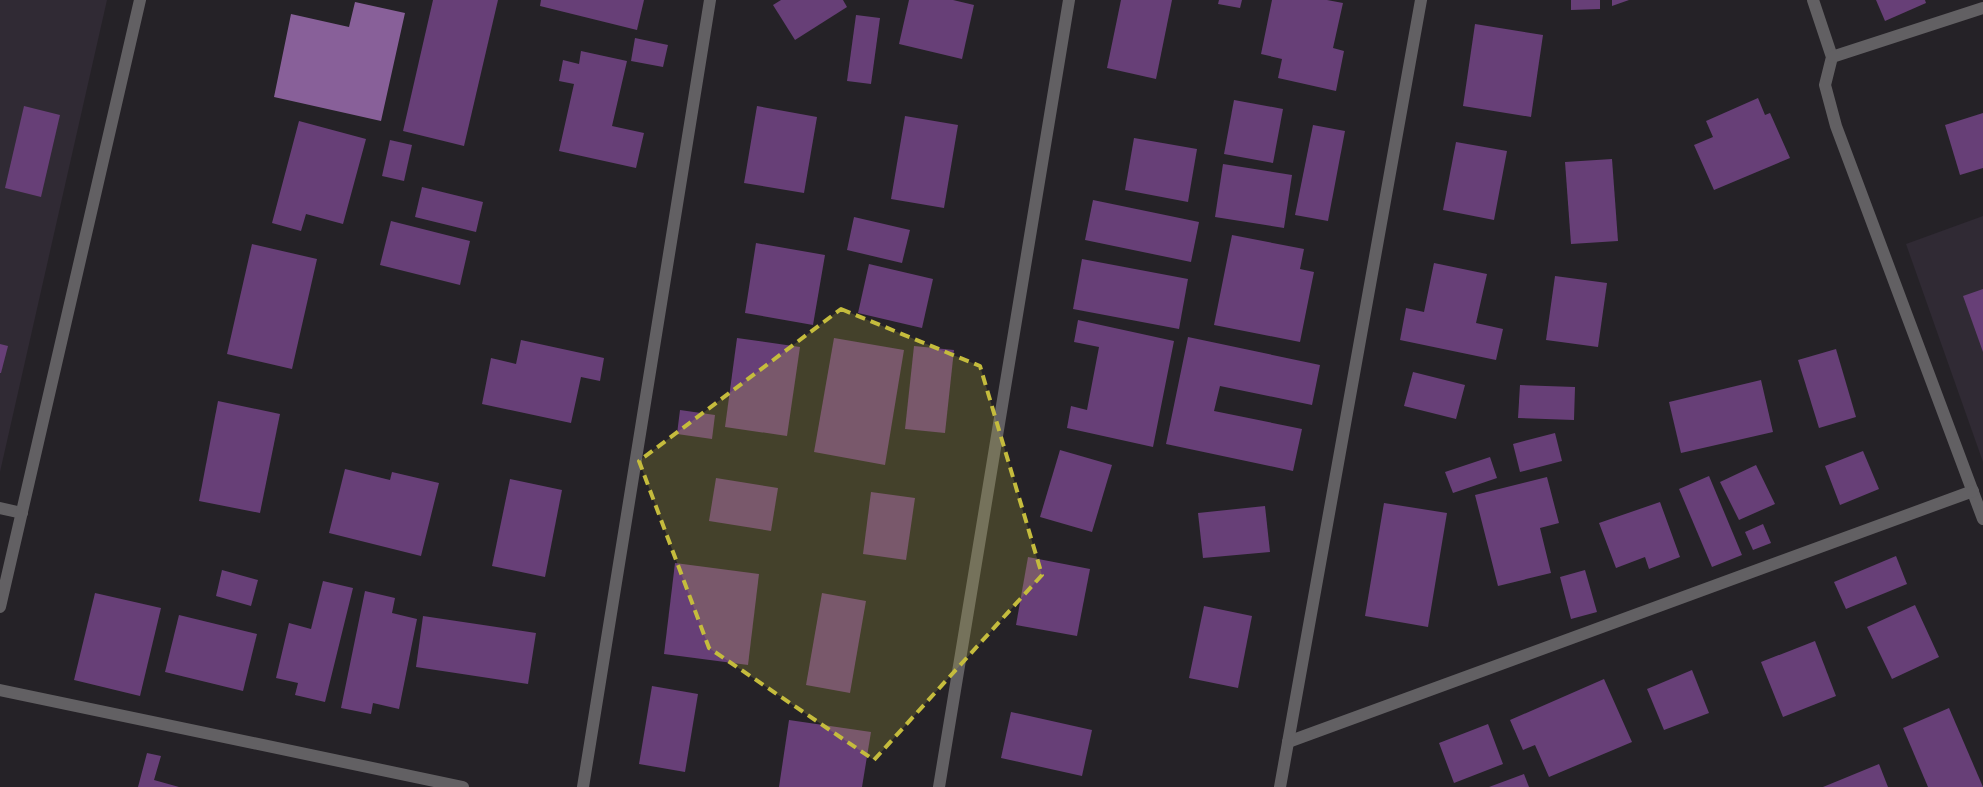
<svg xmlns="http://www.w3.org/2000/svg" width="1983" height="787" font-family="Barlow,sans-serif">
<rect width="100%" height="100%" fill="#252227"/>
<g fill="#302a34">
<polygon points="0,0 107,0 0,472"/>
<polygon points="1983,216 1983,462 1906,244"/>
</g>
<polygon fill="#886099" points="355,2 405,13 381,121 274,97 291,14 349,27"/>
<g fill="#673f77">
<polygon points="433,0 498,0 464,146 403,131"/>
<polygon points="541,0 644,0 637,30 540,6"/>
<polygon points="781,0 843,0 847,7 795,40 773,5"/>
<polygon points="909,0 953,0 974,5 962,59 899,44"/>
<polygon points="1121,0 1172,0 1156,79 1107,68"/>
<polygon points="1219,0 1242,0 1240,8 1218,4"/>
<polygon points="1272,0 1327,0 1343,3 1333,48 1344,51 1336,91 1278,78 1282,59 1261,54"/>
<polygon points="1571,0 1600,0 1600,9 1571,10"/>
<polygon points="1612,0 1629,0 1612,6"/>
<polygon points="1876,0 1925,0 1926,3 1885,21"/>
<polygon points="856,15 880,18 871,84 847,81"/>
<polygon points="1475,24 1543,35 1531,117 1463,106"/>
<polygon points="635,38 668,45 663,67 631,61"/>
<polygon points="581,51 627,61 612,126 644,133 636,168 559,151 574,84 559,81 563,60 579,64"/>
<polygon points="1758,98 1765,115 1770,113 1790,158 1714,190 1694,145 1713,137 1706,121"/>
<polygon points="1234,100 1283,109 1273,163 1224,154"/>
<polygon points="24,106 60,115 41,197 5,188"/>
<polygon points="757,106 817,117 804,193 744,183"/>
<polygon points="1983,113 1983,168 1960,175 1945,125"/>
<polygon points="905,116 958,125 944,208 891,199"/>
<polygon points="299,121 366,139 343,224 306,214 301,231 272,223"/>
<polygon points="1313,125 1345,131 1328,221 1295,215"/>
<polygon points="1134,138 1197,149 1188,202 1125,190"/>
<polygon points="390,140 412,145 404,181 382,176"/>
<polygon points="1456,142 1507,151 1494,220 1443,210"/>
<polygon points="1612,159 1618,241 1571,244 1565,162"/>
<polygon points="1223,164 1292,175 1284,228 1215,217"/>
<polygon points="422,187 483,202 476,232 415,217"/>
<polygon points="1093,200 1199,222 1191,262 1085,240"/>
<polygon points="854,217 910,230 902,263 847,250"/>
<polygon points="391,221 470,241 460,285 380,265"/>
<polygon points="1232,235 1304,249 1300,269 1314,272 1300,342 1214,325"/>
<polygon points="756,243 825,255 813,325 745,313"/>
<polygon points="252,244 317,259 292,369 227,354"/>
<polygon points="1082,259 1188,279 1179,329 1073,309"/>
<polygon points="1434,263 1487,274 1476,323 1503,329 1496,360 1400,340 1406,308 1424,312"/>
<polygon points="869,264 933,279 922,328 858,313"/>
<polygon points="1555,276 1607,283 1598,347 1546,340"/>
<polygon points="1983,289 1983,352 1963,296"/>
<polygon points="1078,320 1174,341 1153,447 1067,428 1071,406 1087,410 1099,347 1074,342"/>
<polygon points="1188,337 1320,365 1312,405 1220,386 1214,411 1302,429 1293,471 1166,444"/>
<polygon points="737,338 800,347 787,436 725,427"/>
<polygon points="834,338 904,350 885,465 814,452"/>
<polygon points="521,340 604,358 600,381 581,377 571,423 482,404 491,358 516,364"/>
<polygon points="0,344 8,346 1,373 0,373"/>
<polygon points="914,346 954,350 945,433 905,429"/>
<polygon points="1836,349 1856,417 1819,428 1798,360"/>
<polygon points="1413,372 1465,385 1456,419 1404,406"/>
<polygon points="1761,380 1773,432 1681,453 1669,402"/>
<polygon points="1520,385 1575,387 1574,420 1518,418"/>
<polygon points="218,401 280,414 260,513 199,501"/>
<polygon points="680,410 715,415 712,439 677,434"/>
<polygon points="1555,433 1562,461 1520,472 1513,444"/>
<polygon points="1060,450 1112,465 1092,532 1040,517"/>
<polygon points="1863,451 1879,489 1840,505 1825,466"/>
<polygon points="1490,457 1497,478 1453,493 1445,472"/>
<polygon points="1756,465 1775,504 1739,520 1720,482"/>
<polygon points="345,469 390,480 392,472 439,483 421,556 329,533"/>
<polygon points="1709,476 1742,555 1712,567 1679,489"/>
<polygon points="1547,477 1559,523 1540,528 1551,573 1498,586 1475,495"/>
<polygon points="716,478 778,488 771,531 709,521"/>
<polygon points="510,479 562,490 545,577 492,566"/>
<polygon points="871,492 915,498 906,560 863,554"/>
<polygon points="1660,502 1680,557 1649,569 1645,557 1616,568 1599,523"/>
<polygon points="1384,503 1447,513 1428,627 1365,616"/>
<polygon points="1265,506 1270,552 1203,558 1198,513"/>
<polygon points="1763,524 1771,543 1753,550 1745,532"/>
<polygon points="1896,556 1907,584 1846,609 1834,582"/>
<polygon points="1028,557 1090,569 1077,636 1016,625"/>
<polygon points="675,563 759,574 748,665 664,654"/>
<polygon points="222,570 258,580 251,606 216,596"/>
<polygon points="1585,570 1597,612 1571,619 1560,577"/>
<polygon points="323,581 353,588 325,702 295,695 298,683 276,678 289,623 311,629"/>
<polygon points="365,591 395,598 392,613 417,619 399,709 373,703 371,714 341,708"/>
<polygon points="95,593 161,608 140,696 74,680"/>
<polygon points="822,593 866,601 850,693 806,685"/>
<polygon points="1915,605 1939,657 1892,679 1867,627"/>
<polygon points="1204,606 1252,616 1238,688 1189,678"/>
<polygon points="179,615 257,634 243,691 165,672"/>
<polygon points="423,616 536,633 528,684 416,667"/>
<polygon points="1815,641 1836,696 1783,717 1761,662"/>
<polygon points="1692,670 1709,713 1664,730 1647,689"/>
<polygon points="1604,679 1632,742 1549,777 1535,745 1523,750 1510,720"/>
<polygon points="652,686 698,694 685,772 639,764"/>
<polygon points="1949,708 1983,787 1928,787 1903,728"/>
<polygon points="1011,712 1092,730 1082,776 1001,758"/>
<polygon points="789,720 871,732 862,787 779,787"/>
<polygon points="1488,724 1503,764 1454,783 1439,743"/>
<polygon points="147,753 161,756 154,780 179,787 138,787"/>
<polygon points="1879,764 1888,787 1823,787"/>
<polygon points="1524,774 1529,787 1489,787"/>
</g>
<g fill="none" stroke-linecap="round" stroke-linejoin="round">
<g stroke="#626063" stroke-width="12">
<polyline points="1813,0 1832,57 1825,85 1836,126 1983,519"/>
<polyline points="1832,57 1983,8"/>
<polyline points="0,508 22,513"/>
<polyline points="0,607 140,0"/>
<polyline points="0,690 463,787"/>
<polyline points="1288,742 1973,491"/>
<polyline points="583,787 710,0"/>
<polyline points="939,787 1069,0"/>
<polyline points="1280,787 1421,0"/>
</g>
</g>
<path fill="#c5bc3d" fill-opacity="0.2" stroke="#c5bc3d" stroke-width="4" stroke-dasharray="10 6" stroke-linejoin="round" d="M841,309l139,57 62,209 -168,185 -165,-112 -70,-187z"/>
</svg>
